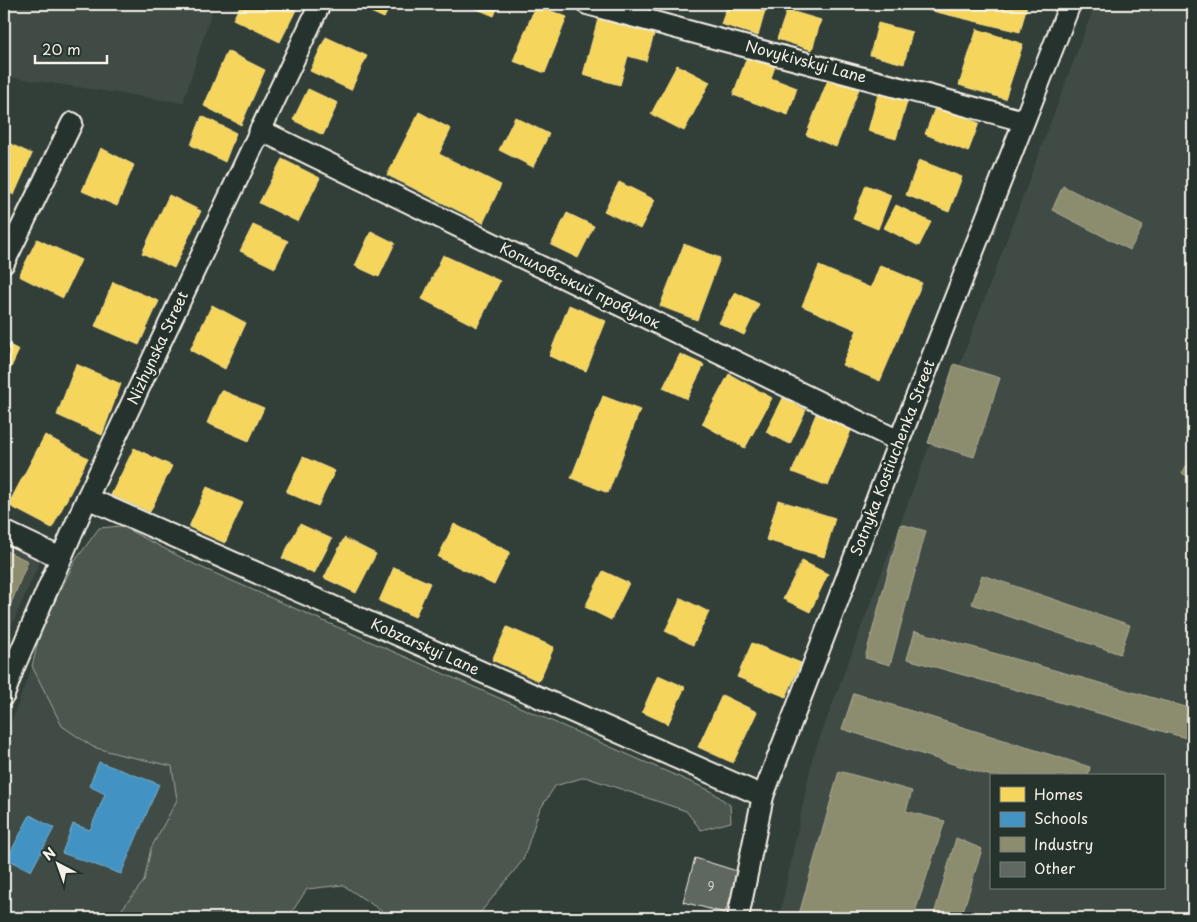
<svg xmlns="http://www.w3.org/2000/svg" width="1197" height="922" font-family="'Playpen Sans',sans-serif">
<rect width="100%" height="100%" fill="#323e38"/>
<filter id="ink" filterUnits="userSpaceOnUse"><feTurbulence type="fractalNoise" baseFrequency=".02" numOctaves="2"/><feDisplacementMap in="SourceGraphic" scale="10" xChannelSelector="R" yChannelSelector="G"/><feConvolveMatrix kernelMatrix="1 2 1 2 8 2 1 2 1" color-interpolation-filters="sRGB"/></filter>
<g filter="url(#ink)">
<g fill="#404b44" fill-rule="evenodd">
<polygon points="4,4 214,4 183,103 4,76"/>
<path d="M1095,4h98v914h-414l34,-162zM991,776h172v112h-172z"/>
<polygon points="4,542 41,559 4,643"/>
<polygon points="32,666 245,746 180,918 4,918 4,741"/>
</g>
<polygon fill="#4c564f" stroke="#a0a49c" points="121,526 196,565 711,791 730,805 731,822 701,830 686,811 585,777 555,786 539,811 523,860 476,918 392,918 343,885 307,889 288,918 115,918 144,881 151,848 177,800 172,766 122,755 93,747 62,726 32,666 41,629 75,561 99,528"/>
<g fill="#f6d55c" stroke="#f5dd86">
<polygon points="241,4 285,4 296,10 280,42 233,19"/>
<polygon points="353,4 391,4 384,18"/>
<polygon points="465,4 499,4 494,16"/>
<polygon points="728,4 767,4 758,36 721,24"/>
<polygon points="930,4 1021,4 1027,5 1020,32 928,10"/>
<polygon points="536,5 567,17 545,73 513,61"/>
<polygon points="787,10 821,20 812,50 777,39"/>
<polygon points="598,19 654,34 646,61 628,56 620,85 583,75"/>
<polygon points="878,23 912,32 904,64 870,55"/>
<polygon points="977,29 1023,44 1005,99 959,85"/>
<polygon points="326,37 367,56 351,90 310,71"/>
<polygon points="227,51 265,70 241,125 204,106"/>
<polygon points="748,54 776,64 771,78 797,88 788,115 733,95"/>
<polygon points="677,65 710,82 684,131 651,114"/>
<polygon points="829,77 859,89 836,147 806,135"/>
<polygon points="308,89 338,103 323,135 293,120"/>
<polygon points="879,91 908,99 896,139 868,131"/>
<polygon points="936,105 979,123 968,152 925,134"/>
<polygon points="419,112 451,129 439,154 501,185 483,223 387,175"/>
<polygon points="202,116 236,133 225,162 191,145"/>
<polygon points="515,117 549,134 533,167 499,150"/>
<polygon points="4,141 32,154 14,195 4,190"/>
<polygon points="101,148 134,165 117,206 82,191"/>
<polygon points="282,159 320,178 298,222 259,203"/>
<polygon points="919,160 962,177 949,212 906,195"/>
<polygon points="619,182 655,200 640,229 604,211"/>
<polygon points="866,185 891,195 878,229 853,219"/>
<polygon points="169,195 201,211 174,268 142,253"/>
<polygon points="896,205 931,222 919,246 884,228"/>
<polygon points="567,213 594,226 578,258 551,245"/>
<polygon points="253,225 288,241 275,268 240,251"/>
<polygon points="371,231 395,243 379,277 355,266"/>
<polygon points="37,239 81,260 63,298 19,276"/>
<polygon points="684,244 720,258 697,320 660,306"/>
<polygon points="443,255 500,281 477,327 422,299"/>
<polygon points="880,265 922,283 880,381 842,365 857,330 802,306 819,266 871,288"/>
<polygon points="113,282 159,301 139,345 95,326"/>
<polygon points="735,292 759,304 744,335 719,323"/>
<polygon points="212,305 246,323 225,369 190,350"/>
<polygon points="569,305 606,321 586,371 549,356"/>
<polygon points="4,342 19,350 6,378 4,377"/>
<polygon points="680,354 704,365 687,399 663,388"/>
<polygon points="76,364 121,384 102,435 57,415"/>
<polygon points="729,374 772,398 745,448 702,424"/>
<polygon points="221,390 264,408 249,441 207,423"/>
<polygon points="603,396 640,410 608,493 571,478"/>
<polygon points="783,398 806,410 790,444 766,432"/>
<polygon points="816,414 852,428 828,486 792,472"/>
<polygon points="45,435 88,458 52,528 8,505"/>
<polygon points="134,448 172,466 150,512 111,495"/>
<polygon points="303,457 335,471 318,506 286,492"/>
<polygon points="207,487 243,503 225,543 189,527"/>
<polygon points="778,500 835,518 824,557 766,540"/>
<polygon points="300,524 332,539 314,574 282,558"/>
<polygon points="454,524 510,552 494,585 438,557"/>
<polygon points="344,538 376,554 356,593 324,578"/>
<polygon points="802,561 828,574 810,612 783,599"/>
<polygon points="394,567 430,583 415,617 379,601"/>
<polygon points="603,571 629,583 611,620 585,607"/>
<polygon points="681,598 709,612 693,645 665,631"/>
<polygon points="507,627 554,647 539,681 492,660"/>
<polygon points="752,643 801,663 786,697 737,677"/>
<polygon points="658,675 685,687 668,724 642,712"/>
<polygon points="722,695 757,712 733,763 698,747"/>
</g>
<g fill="#4393c3" stroke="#78afce">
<polygon points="99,762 159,784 121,874 62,853 73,824 90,830 105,794 89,786"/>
<polygon points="30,815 54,828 31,871 7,859"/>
</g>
<g fill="#8c8c6e" stroke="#abaa93">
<polygon points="1063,186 1143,226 1130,250 1052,210"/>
<polygon points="954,364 1000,378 974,457 928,443"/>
<polygon points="1193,455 1193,480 1182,473"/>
<polygon points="901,524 926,531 890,665 865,658"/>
<polygon points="4,550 28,561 4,621"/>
<polygon points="982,575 1130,625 1120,654 972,604"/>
<polygon points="915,631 1193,709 1193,740 907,659"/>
<polygon points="854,693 1090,767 1088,776 991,776 842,729"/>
<polygon points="839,771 912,791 906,811 945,821 913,918 798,918"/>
<polygon points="956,838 982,849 961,918 933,918"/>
</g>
<polygon fill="#5f6861" stroke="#f4f1e8" points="695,858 740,872 725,913 683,902"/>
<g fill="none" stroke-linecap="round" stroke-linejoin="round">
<defs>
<g id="street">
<polyline points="587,4 1024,121"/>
<polyline points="260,130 899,441"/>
<polyline points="4,263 72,123"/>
<polyline points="87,498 763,796"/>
<polyline points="4,531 61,558"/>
<polyline points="4,695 14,667 87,498 320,4"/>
<polyline points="738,918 763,796 899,441 1070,4"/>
</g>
</defs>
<use href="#street" stroke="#f4f1e8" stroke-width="24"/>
<use href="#street" stroke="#26332d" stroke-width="20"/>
</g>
</g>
<g text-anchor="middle" stroke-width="5" stroke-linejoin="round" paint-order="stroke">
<g font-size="12" fill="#cfcfc6">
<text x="711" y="891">9</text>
</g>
<g font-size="15" fill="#f4f1e8" stroke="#26332d">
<text transform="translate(806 62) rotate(15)" y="5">Novykivskyi Lane</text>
<text transform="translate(580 286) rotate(26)" y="5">Копиловський провулок</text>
<text transform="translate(158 348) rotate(-65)" y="5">Nizhynska Street</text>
<text transform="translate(893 458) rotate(-69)" y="5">Sotnyka Kostiuchenka Street</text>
<text transform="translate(425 647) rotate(24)" y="5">Kobzarskyi Lane</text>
</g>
</g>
<rect width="1197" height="922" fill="none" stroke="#26332d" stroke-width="20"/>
<rect x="10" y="10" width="1177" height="902" fill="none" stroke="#f4f1e8" stroke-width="2" filter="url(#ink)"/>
<rect x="990" y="774" width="175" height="115" fill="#26332d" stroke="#787f78"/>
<rect x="1000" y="787" width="25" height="15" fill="#f6d55c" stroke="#787f78"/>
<text x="1034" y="800" font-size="15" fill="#f4f1e8">Homes</text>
<rect x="1000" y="812" width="25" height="15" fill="#4393c3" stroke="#787f78"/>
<text x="1034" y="824" font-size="15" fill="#f4f1e8">Schools</text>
<rect x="1000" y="837" width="25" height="15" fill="#8c8c6e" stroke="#787f78"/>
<text x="1034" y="850" font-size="15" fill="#f4f1e8">Industry</text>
<rect x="1000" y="862" width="25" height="15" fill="#5f6861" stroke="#787f78"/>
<text x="1034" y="874" font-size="15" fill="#f4f1e8">Other</text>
<g transform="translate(58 864) rotate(319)" stroke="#26332d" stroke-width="4" paint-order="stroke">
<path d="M0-4L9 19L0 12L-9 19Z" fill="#f4f1e8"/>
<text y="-8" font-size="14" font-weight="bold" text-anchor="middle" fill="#f4f1e8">N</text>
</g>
<path d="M35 55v8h72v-8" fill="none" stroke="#f4f1e8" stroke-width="2.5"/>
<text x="42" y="55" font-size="15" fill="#f4f1e8" stroke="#26332d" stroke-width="4" paint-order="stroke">20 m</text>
</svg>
